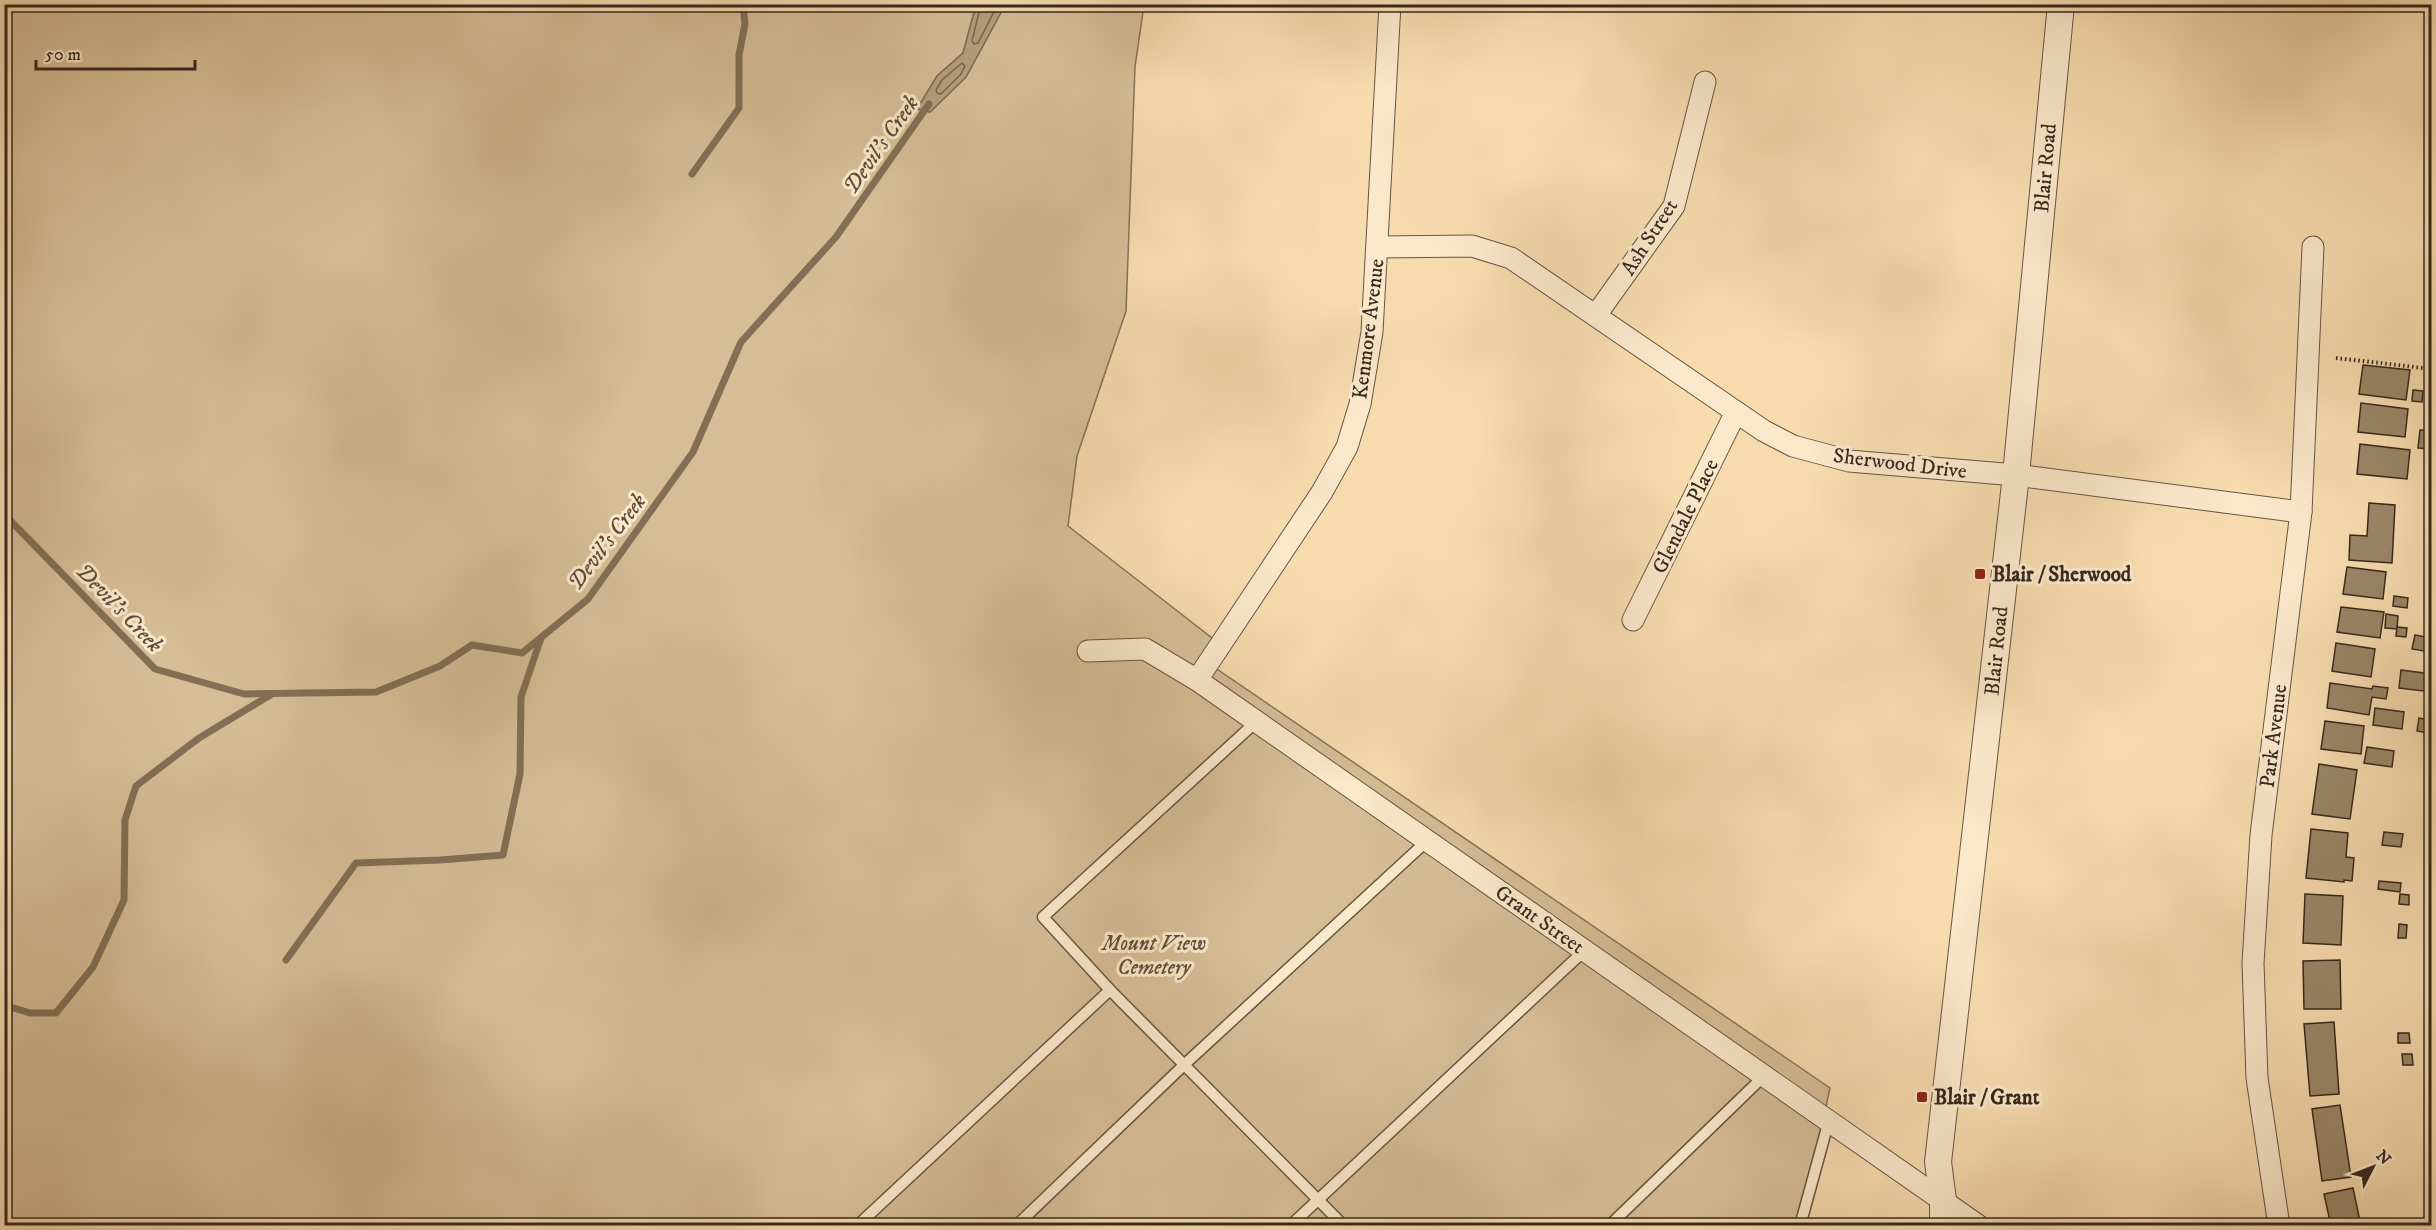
<svg xmlns="http://www.w3.org/2000/svg" width="2436" height="1230" font-family="'IM FELL DW Pica',serif">
<rect width="100%" height="100%" fill="#f7dbaf"/>
<filter id="stains"><feTurbulence type="fractalNoise" baseFrequency=".00333" numOctaves="4"/><feColorMatrix values="0 0 0 0 .2 0 0 0 0 .09 0 0 0 0 .02 0 0 0 .5 -.17"/></filter>
<radialGradient id="worn" r=".72"><stop offset=".6" stop-color="#630" stop-opacity="0"/><stop offset="1" stop-color="#630" stop-opacity=".3"/></radialGradient>
<polygon fill="#d6bd96" stroke="#867359" stroke-width="1.5" points="4,5 976,5 963,53 937,76 917,109 930,112 966,77 1005,5 1144,5 1135,67 1126,311 1077,456 1068,526 1221,645 1211,665 1830,1088 1800,1225 5,1225"/>
<polygon fill="#b59e7d" stroke="#826f56" stroke-width="1.5" points="976,5 1005,5 966,77 930,112 917,109 937,76 963,53"/>
<g fill="none" stroke-linecap="round" stroke-linejoin="round">
<g stroke="#76644c" stroke-width="1.5">
<polyline points="981,4 972,41 974,44 978,43 998,4"/>
<polygon points="962,63 965,66 961,74 941,94 937,93 936,90 942,80"/>
</g>
<g stroke="#826f56" stroke-width="7">
<polyline points="692,174 739,108 739,55 745,24 743,4"/>
<polyline points="4,514 155,669 244,694 376,692 440,666 472,645 522,653 588,599 693,452 741,342 836,237 929,104"/>
<polyline points="286,960 356,863 440,860 503,855 520,774 521,697 541,638"/>
<polyline points="4,1005 30,1013 56,1013 93,967 124,900 125,820 136,786 199,738 272,694"/>
</g>
</g>
<g fill="#9a8668" stroke="#36291c" stroke-width="1.5">
<polygon points="2363,365 2410,370 2406,400 2359,394"/>
<polygon points="2413,390 2423,391 2422,402 2412,401"/>
<polygon points="2361,403 2408,409 2405,437 2358,432"/>
<polygon points="2420,430 2432,431 2432,449 2418,448"/>
<polygon points="2360,444 2410,450 2407,479 2357,474"/>
<polygon points="2369,503 2395,505 2392,563 2349,560 2350,535 2367,536"/>
<polygon points="2347,567 2386,572 2383,599 2343,594"/>
<polygon points="2394,596 2408,598 2407,608 2393,606"/>
<polygon points="2341,607 2384,612 2380,638 2337,632"/>
<polygon points="2386,614 2398,616 2397,629 2385,628"/>
<polygon points="2397,627 2407,628 2406,637 2396,636"/>
<polygon points="2415,635 2432,638 2430,652 2412,649"/>
<polygon points="2336,643 2375,649 2371,677 2332,671"/>
<polygon points="2401,670 2432,674 2432,692 2399,688"/>
<polygon points="2330,683 2372,689 2373,686 2388,688 2386,699 2372,697 2369,715 2327,708"/>
<polygon points="2375,708 2404,712 2402,729 2373,725"/>
<polygon points="2419,718 2430,720 2428,733 2417,731"/>
<polygon points="2325,721 2364,726 2361,754 2321,749"/>
<polygon points="2367,747 2394,751 2392,767 2364,763"/>
<polygon points="2319,764 2357,770 2350,819 2312,814"/>
<polygon points="2311,829 2348,833 2346,857 2354,858 2352,881 2344,880 2344,882 2306,878"/>
<polygon points="2384,832 2403,834 2401,847 2382,845"/>
<polygon points="2379,881 2401,883 2400,892 2378,889"/>
<polygon points="2305,894 2343,896 2341,945 2303,943"/>
<polygon points="2400,894 2409,895 2409,905 2399,904"/>
<polygon points="2399,924 2407,925 2406,938 2398,938"/>
<polygon points="2340,960 2341,1009 2304,1009 2303,961"/>
<polygon points="2334,1022 2339,1094 2310,1096 2304,1024"/>
<polygon points="2398,1033 2409,1033 2410,1043 2398,1043"/>
<polygon points="2402,1054 2412,1054 2413,1065 2403,1065"/>
<polygon points="2340,1105 2351,1177 2322,1181 2312,1109"/>
<polygon points="2353,1188 2361,1226 2331,1226 2324,1194"/>
</g>
<g fill="none" stroke-linecap="round" stroke-linejoin="round">
<defs>
<g id="service">
<polyline points="1257,721 1043,917 1110,990 1344,1226"/>
<polyline points="857,1226 1110,990"/>
<polyline points="1016,1226 1185,1064 1428,840"/>
<polyline points="1290,1226 1585,950"/>
<polyline points="1609,1226 1764,1076"/>
<polyline points="1800,1226 1829,1120"/>
</g>
<g id="minor">
<polyline points="1378,247 1472,246 1511,258 1764,431 1793,446 1849,461 2016,475 2301,512"/>
<polyline points="1596,315 1674,206 1705,82"/>
<polyline points="1633,620 1736,412"/>
<polyline points="1088,651 1145,649 1197,680 1979,1226"/>
<polyline points="1197,680 1322,492 1347,447 1360,404 1372,332 1390,4"/>
<polyline points="2279,1226 2257,1078 2253,963 2261,835 2301,512 2313,247"/>
</g>
<polyline id="tertiary" points="1943,1226 1943,1200 1938,1162 2016,475 2061,4"/>
</defs>
<use href="#service" stroke="#665641" stroke-width="13"/>
<use href="#minor" stroke="#665641" stroke-width="23"/>
<use href="#tertiary" stroke="#665641" stroke-width="28"/>
<polyline stroke="#36291c" stroke-width="4" stroke-dasharray="1.5 3" stroke-linecap="butt" points="2336,358 2432,369"/>
<use href="#service" stroke="#fae8cb" stroke-width="10"/>
<use href="#minor" stroke="#fae8cb" stroke-width="21"/>
<use href="#tertiary" stroke="#fae8cb" stroke-width="26"/>
</g>
<g fill="#8f2418" stroke="#fae8cb" stroke-width="2">
<rect x="1974" y="568" width="12" height="12" rx="3"/>
<rect x="1916" y="1091" width="12" height="12" rx="3"/>
</g>
<g text-anchor="middle" stroke-width="6" stroke-linejoin="round" paint-order="stroke">
<g font-size="21" fill="#36291c" stroke="#fae8cb">
<text transform="translate(2045 168) rotate(-85)" y="7">Blair Road</text>
<text transform="translate(1649 237) rotate(-57)" y="7">Ash Street</text>
<text transform="translate(1368 329) rotate(-83)" y="7">Kenmore Avenue</text>
<text transform="translate(1900 463) rotate(7)" y="7">Sherwood Drive</text>
<text transform="translate(1685 516) rotate(-64)" y="7">Glendale Place</text>
<text transform="translate(1996 651) rotate(-84)" y="7">Blair Road</text>
<text transform="translate(2273 736) rotate(-83)" y="7">Park Avenue</text>
<text transform="translate(1540 919) rotate(35)" y="7">Grant Street</text>
</g>
<g font-size="21" font-weight="bold" fill="#36291c" stroke="#fae8cb" text-anchor="start">
<text x="1992" y="581">Blair / Sherwood</text>
<text x="1934" y="1104">Blair / Grant</text>
</g>
<g font-size="21" font-style="italic" fill="#5e4e3a" stroke="#fae8cb">
<text x="1154" y="950">Mount View<tspan x="1154" dy="24">Cemetery</tspan></text>
</g>
<g font-size="22" font-style="italic" fill="#5c4c39" stroke="#fae8cb">
<text transform="translate(880 144) rotate(-55)" y="8">Devil's Creek</text>
<text transform="translate(606 541) rotate(-53)" y="8">Devil's Creek</text>
<text transform="translate(120 607) rotate(46)" y="8">Devil's Creek</text>
</g>
</g>
<rect width="2436" height="1230" fill="none" stroke="#f7dbaf" stroke-width="24"/>
<rect x="6" y="6" width="2424" height="1218" fill="none" stroke="#36291c" stroke-width="3"/>
<rect x="12" y="12" width="2412" height="1206" fill="none" stroke="#36291c" stroke-width="1.5"/>
<g transform="translate(2373 1167) rotate(48)" stroke="#fae8cb" stroke-width="4.5" paint-order="stroke">
<path d="M0-4.5L10 22L0 15L-10 22Z" fill="#36291c"/>
<text y="-9" font-size="16" font-weight="bold" text-anchor="middle" fill="#36291c">N</text>
</g>
<path d="M36 60v9h159v-9" fill="none" stroke="#36291c" stroke-width="3"/>
<text x="45" y="60" font-size="18" fill="#36291c" stroke="#fae8cb" stroke-width="4.5" paint-order="stroke">50 m</text>
<rect width="100%" height="100%" filter="url(#stains)"/>
<rect width="100%" height="100%" fill="url(#worn)"/>
</svg>
